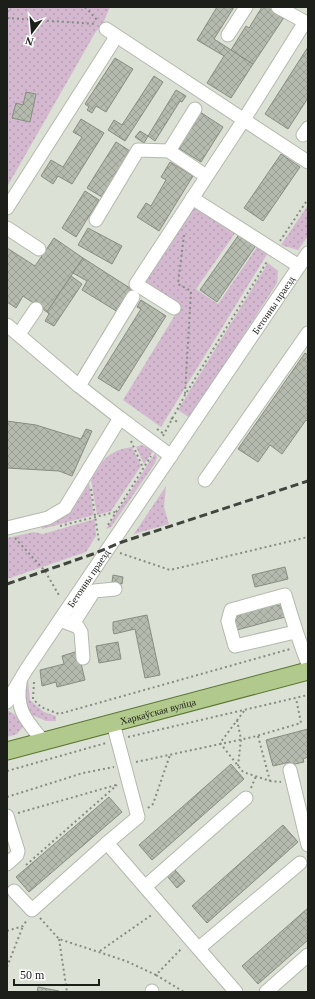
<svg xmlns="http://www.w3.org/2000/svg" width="315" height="999" font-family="Georgia,serif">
<defs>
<pattern id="grass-dots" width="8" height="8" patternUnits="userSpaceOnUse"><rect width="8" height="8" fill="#d3b8d0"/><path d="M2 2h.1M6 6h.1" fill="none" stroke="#b59eb2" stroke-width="1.8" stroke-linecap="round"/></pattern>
<pattern id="building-cross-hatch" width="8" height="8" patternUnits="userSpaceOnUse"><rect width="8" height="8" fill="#b4baae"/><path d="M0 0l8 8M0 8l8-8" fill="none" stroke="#9a9f95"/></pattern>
</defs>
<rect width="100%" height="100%" fill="#dbe1d5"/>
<g fill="url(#grass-dots)">
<polygon points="7,7 110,7 104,21 95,33 7,187"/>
<polygon points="193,202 238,229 196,289 218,304 259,244 269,251 161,427 123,400 180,307 143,281"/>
<polygon points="308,205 308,236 298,250 281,245"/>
<polygon points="268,263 278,271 277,283 190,418 178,410"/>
<polygon points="141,445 154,450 144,464 136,447"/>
<path d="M132,447l9,19 -30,45 -14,4 -6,-35c12,-20 16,-29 41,-33z"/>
<polygon points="155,453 157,457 155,463 111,527 106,529"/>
<path d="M89,483l5,32 -52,14v-3c28,-7 33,-19 47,-43z"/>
<polygon points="166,486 164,507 169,524 134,534"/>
<polygon points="95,519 96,536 86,552 7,579 7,538 34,532 43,534"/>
<polygon points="28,681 30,700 44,712 56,716 56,721 46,721 28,713 22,691"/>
<path d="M8,711c8,2 11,10 15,16l-6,7 -10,3z"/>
</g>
<g fill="url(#building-cross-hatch)" stroke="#888d82">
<polygon points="217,7 234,7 214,39 253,64 231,98 207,83 224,56 197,40"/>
<polygon points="262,7 271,7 285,16 253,64 231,50 246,26 249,28"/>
<polygon points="308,47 308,98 288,129 265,114"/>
<polygon points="115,58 133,69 106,112 96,106 92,113 87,110 89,107 85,104"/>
<polygon points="154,76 163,82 125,141 108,130 114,120 122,125"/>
<polygon points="176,90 186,96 182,102 180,101 155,141 148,136"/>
<polygon points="26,92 36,94 30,122 12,118 16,103 23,105"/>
<polygon points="200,112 223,127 201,162 177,147"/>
<polygon points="81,119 104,133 72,184 58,176 53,184 41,176 51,160 63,167 82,137 73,132"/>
<polygon points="140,131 148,136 144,143 135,137"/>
<polygon points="116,142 130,151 102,197 87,188"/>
<polygon points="281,154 300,167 263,221 244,208"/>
<polygon points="170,162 193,176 159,231 137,217 146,203 151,206 166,180 161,177"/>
<polygon points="85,191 99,200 76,237 62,228"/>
<polygon points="88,228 122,246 112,264 78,245"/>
<polygon points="240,233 257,244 217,302 200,290"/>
<polygon points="54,238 83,258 47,312 23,296 16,308 7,302 7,248 35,266"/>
<polygon points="83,258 133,290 118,312 82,290 87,281 73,273"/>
<polygon points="71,276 82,284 54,326 45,321 49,314 47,312"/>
<polygon points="141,300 166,316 119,391 98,378 141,309 137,307"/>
<polygon points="305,353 308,355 308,422 306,420 282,454 270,445 258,462 238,449"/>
<polygon points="7,421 36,425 81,439 86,429 92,431 72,476 59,471 7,468"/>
<polygon points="285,567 288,579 255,587 252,575"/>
<polygon points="113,575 123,577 122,584 112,582"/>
<polygon points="276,601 277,606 282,605 285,617 237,630 234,617 238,616 237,611"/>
<polygon points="147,615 160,675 145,678 135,629 114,634 113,630 113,622"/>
<polygon points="118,642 121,659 99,663 96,646"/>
<polygon points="78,651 85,680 57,687 56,682 42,686 40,670 64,664 62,656"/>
<polygon points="308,729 308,757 303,759 304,762 290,765 290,762 273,766 266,740"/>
<polygon points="231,764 244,779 152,860 139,845"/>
<polygon points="109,797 122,812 29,892 16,877"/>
<polygon points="283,825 298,842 207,923 192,906"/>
<polygon points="175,870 185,881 177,888 167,876"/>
<polygon points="308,908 308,940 258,984 242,966"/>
<polygon points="38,987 59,991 58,992 37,992"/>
</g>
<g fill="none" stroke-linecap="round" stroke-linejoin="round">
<defs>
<g id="minor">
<polyline points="106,29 308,162"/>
<polyline points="228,35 246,7"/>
<polyline points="303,135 308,128"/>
<polyline points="169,151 195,109"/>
<polyline points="192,198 299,266"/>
<polyline points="7,208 116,37"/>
<polyline points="96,220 138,150 169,151 206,176"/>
<polyline points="7,228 39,249"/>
<polyline points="174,308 136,284 243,121 305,22 278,7"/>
<polyline points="7,325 79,386 120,418"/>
<polyline points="19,334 36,309"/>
<polyline points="79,386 133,297"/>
<polyline points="205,480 308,333"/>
<polyline points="7,528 48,518 65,508 120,418 171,456"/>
<polyline points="65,622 78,627 81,632 83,658"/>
<polyline points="73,624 94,591 115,589"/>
<path d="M295,632l-60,14 -7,-25 3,-11 54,-15c7,24 14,46 23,69"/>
<path d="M20,683c-5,27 7,38 23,58"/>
<path id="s1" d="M7,702l19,-32 282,-417"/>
<polyline points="113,723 138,817 107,843 236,992"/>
<polyline points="290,770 308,845"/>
<polyline points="7,816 18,851 17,855 7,864"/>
<polyline points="146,886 246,798"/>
<polyline points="14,891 32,910 107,843"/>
<polyline points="199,948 300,863"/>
<polyline points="152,992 152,991"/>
<polyline points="266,992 308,955"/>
</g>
<g id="major">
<path id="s2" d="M7,751l301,-80"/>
</g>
</defs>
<use href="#minor" stroke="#b3b9ad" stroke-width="15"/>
<use href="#major" stroke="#5b7633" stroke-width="19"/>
<g stroke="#878c83" stroke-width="2" stroke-dasharray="2 3" stroke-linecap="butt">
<polyline points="85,7 98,21"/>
<polyline points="7,12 11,7"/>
<polyline points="7,18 96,24"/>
<polyline points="184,235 178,284 191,291 185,394"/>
<polyline points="280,241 308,199"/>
<polyline points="171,418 179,423"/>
<polyline points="157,429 164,434"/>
<polyline points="163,436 185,395 268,260"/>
<polyline points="131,441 143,468"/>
<polyline points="91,489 99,542"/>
<polyline points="108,525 151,456"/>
<polyline points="60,526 115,512"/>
<polyline points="15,538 45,571 60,597"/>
<polyline points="120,553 170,570 308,537"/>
<polyline points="34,682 33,699 41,707 59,714 290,649"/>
<polyline points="244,711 220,743 243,772 270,781 281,782"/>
<polyline points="237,720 241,739 238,766"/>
<polyline points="258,736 270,781"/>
<polyline points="128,737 308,695"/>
<polyline points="136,762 253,737 301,723 296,698"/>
<polyline points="7,771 106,743"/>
<polyline points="251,788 256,776"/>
<polyline points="7,797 83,773 114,767"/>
<polyline points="148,808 153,804 170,755"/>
<polyline points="18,813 116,785"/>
<polyline points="26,865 117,785"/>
<polyline points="40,918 59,939 126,961 156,975 182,948"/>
<polyline points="7,931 23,926 27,920"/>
<polyline points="59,939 67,992"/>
<polyline points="100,951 153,914"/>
<polyline points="7,967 23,926"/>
<polyline points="156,975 184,992"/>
</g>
<use href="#minor" stroke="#fff" stroke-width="13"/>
<use href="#major" stroke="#b1c98d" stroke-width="17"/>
<polyline stroke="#42453e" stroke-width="3" stroke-dasharray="8 4" stroke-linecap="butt" points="7,584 93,554 122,542 308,481"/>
</g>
<g text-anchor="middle" stroke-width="3" stroke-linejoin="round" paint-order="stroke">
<g font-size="10" fill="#1c1e19" stroke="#fff">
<text dy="4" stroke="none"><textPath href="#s1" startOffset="478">Бетонны праезд</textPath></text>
<text dy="4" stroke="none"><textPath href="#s1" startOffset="148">Бетонны праезд</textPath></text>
<text dy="4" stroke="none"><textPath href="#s2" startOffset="156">Харкаўская вуліца</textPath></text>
</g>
</g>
<rect width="315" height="999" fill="none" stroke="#1c1e19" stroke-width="16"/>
<g transform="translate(32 32) rotate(196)" stroke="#ffffff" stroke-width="3" paint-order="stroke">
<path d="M0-3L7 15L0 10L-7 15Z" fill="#1c1e19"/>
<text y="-6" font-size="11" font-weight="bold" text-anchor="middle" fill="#1c1e19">N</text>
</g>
<path d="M14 979v6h85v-6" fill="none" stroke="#1c1e19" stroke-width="2"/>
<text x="20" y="979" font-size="12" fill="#1c1e19" stroke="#ffffff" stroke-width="3" paint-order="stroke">50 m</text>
</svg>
